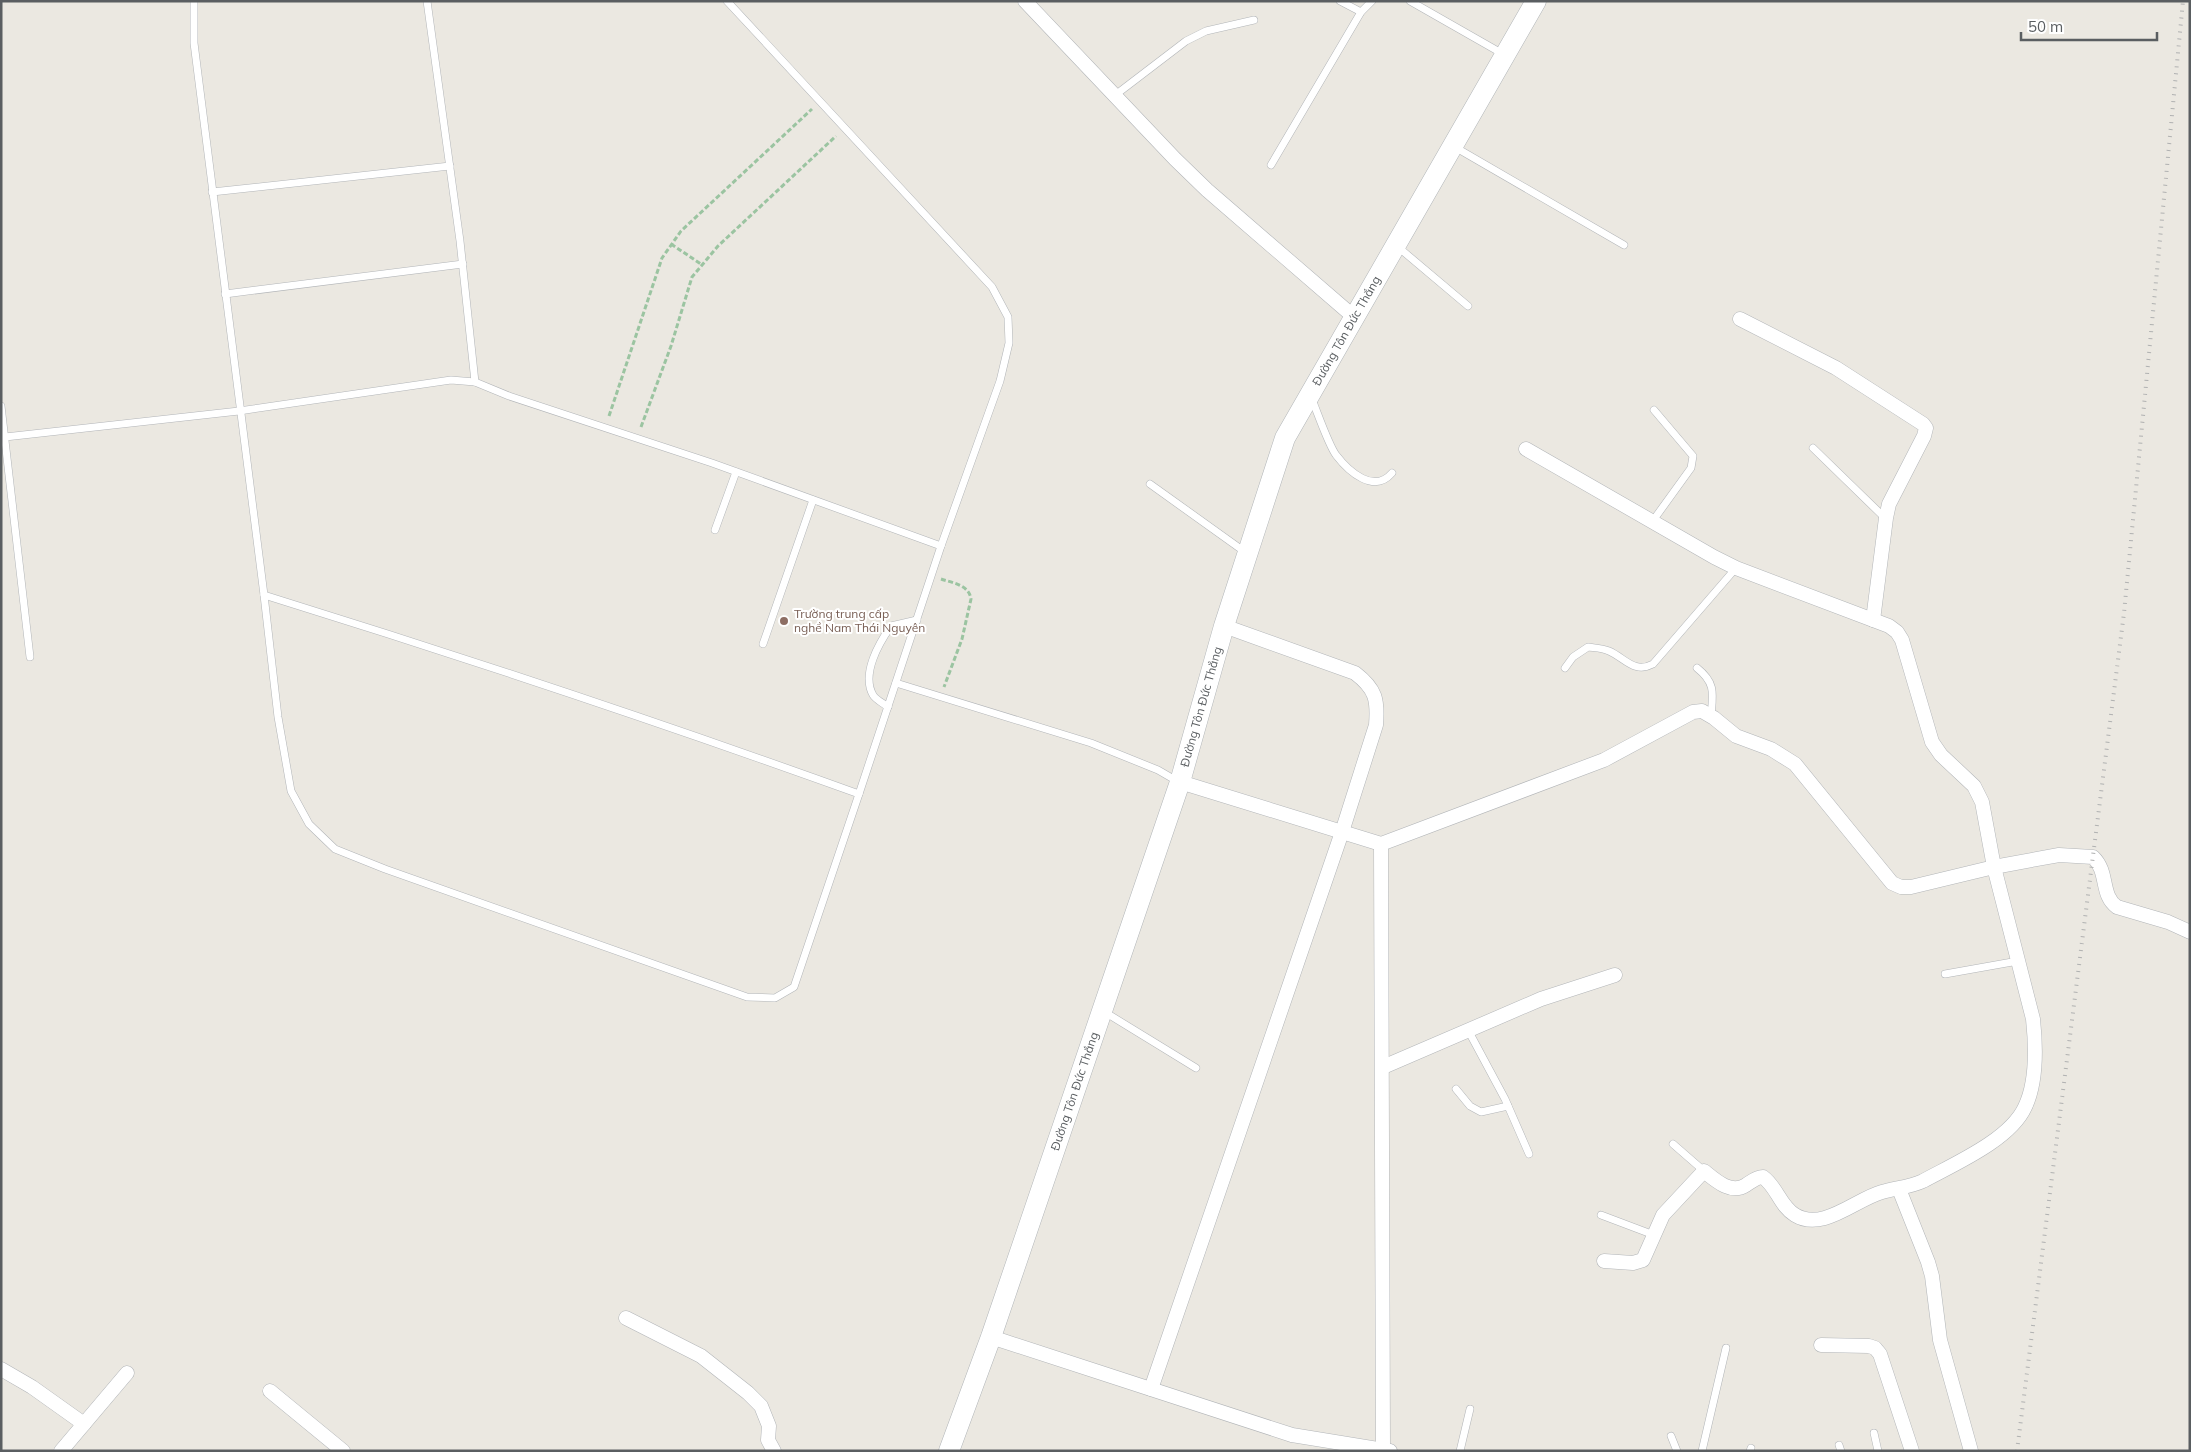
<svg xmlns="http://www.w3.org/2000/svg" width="2191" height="1452" font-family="Mulish,sans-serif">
<rect width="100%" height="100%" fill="#ebe8e1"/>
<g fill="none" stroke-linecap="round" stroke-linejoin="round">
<defs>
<g id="service">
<path d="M194,1v42l70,552c200,62 398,128 595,199l82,-248 59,-165 9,-38 -1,-26 -16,-30 -265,-286"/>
<polyline points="427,1 460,241 475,382"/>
<polyline points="1340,1 1361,12"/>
<polyline points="1410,1 1503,54"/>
<polyline points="1114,96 1186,41 1206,31 1254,20"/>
<polyline points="1453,146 1624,245"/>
<polyline points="1271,165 1361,12 1372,1"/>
<polyline points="212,192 450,166"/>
<polyline points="1398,247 1468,306"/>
<polyline points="225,294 463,264"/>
<path d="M1311,397c6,14 17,47 25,58 13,17 38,39 56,18"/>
<polyline points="1,406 30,657"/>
<polyline points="5,437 239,411 451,380 475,382 509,396 712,463 941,546"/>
<polyline points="1813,448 1885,518"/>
<polyline points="1150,484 1245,552"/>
<polyline points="1652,522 1691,468 1693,456 1654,410"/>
<polyline points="715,530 736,472"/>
<polyline points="264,595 278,717 291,791 309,824 335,849 385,869 747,997 775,998 794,987 859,794"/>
<polyline points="763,644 813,500"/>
<path d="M1565,668l8,-11 15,-10c7,1 14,1 21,4 16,7 25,23 44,13l83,-96"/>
<path d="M1697,668c19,15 16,26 14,48"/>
<polyline points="896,683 1091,743 1158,770 1177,781"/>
<path d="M888,707c-5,-4 -12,-7 -15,-12 -12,-21 6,-52 18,-69l26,-6"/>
<polyline points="1945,974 2018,961"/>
<polyline points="1103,1011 1196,1068"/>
<polyline points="1468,1030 1505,1099 1529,1154"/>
<polyline points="1456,1089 1470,1106 1481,1112 1508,1106"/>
<polyline points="1673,1144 1704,1171"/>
<polyline points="1601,1215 1654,1235"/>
<polyline points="1874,1433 1878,1451"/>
<polyline points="1671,1436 1677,1451"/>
<polyline points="1839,1445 1841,1451"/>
<polyline points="1460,1451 1470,1409"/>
<polyline points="1702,1451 1726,1348"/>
<polyline points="1750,1451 1751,1448"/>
</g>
<g id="minor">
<polyline points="1025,1 1175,159 1207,190 1354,317"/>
<polyline points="1740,319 1836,368 1923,424 1926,428 1924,436 1889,504 1886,518 1873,620"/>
<path d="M1526,449l188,108 22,11 153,58 8,6 5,8 30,102 9,13 33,31 8,16 12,65 39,152c3,28 4,63 -8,88 -15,33 -71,57 -102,74 -13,6 -27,7 -41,11 -26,7 -59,40 -87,23 -15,-9 -18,-28 -32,-38 -7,0 -12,5 -17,8 -15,10 -31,-5 -42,-14l-41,44 -20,45 -10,3 -29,-2"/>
<path d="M1180,782l201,62 223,-84 89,-48 9,-1 12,7 22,18 35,13 24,15 97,119 9,4h10l83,-20 65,-12 34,2c16,15 7,38 24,50l51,15 22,10"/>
<polyline points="1381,844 1383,1449"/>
<polyline points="1383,1067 1541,999 1615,975"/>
<polyline points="1899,1189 1928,1262 1932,1276 1940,1340 1971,1451"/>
<polyline points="626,1318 701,1356 748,1393 761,1406 769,1426 768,1440 774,1451"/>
<polyline points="991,1337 1292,1435 1390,1451"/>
<polyline points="1821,1345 1869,1346 1875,1348 1880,1354 1912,1451"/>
<polyline points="1,1369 32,1387 84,1424"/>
<path d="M1151,1389l191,-557 34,-107c2,-25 0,-36 -21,-52l-131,-47"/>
<polyline points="270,1391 343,1451"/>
<polyline points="61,1451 127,1373"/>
</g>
<g id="secondary">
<path id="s1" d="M949,1451l42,-114 189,-555 44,-156 61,-188 251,-437"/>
</g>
</defs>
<use href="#service" stroke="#b2b5b8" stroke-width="8"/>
<use href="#minor" stroke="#b2b5b8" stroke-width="15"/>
<use href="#secondary" stroke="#b1b5b8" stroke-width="21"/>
<g stroke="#9bc4a1" stroke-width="3" stroke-dasharray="5 2.5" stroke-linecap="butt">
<polyline points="671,244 701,264"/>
<polyline points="609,416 662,258 681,231 812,109"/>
<polyline points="641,427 671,346 692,277 718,246 836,136"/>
<path d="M941,579c12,4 28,6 30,20l-9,40 -18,48"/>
</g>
<use href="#service" stroke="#fff" stroke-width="7"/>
<use href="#minor" stroke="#fff" stroke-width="14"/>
<use href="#secondary" stroke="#fff" stroke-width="20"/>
<polyline stroke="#b0b1b1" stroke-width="4" stroke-dasharray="1 6" stroke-linecap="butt" points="2017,1451 2124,613 2183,1"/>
</g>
<circle fill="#8d6e63" stroke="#fff" stroke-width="2" cx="784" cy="621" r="5"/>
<g text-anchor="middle" stroke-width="4" stroke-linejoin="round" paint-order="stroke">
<g font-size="12" fill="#5a5e61" stroke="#fff">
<text dy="4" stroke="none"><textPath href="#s1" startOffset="1191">Đường Tôn Đức Thắng</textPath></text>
<text dy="4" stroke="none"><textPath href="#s1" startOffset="786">Đường Tôn Đức Thắng</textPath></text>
<text dy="4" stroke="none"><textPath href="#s1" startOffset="381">Đường Tôn Đức Thắng</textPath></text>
</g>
<g font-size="12" fill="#785e54" stroke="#fff" text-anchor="start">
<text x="794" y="618">Trường trung cấp<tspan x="794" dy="14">nghề Nam Thái Nguyên</tspan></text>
</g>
</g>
<rect width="2191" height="1452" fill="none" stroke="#5a5e61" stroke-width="5"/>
<path d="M2021 32v8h136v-8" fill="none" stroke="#5a5e61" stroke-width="2.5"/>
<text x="2028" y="32" font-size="15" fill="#5a5e61" stroke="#ffffff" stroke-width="4" paint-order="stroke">50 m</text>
</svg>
